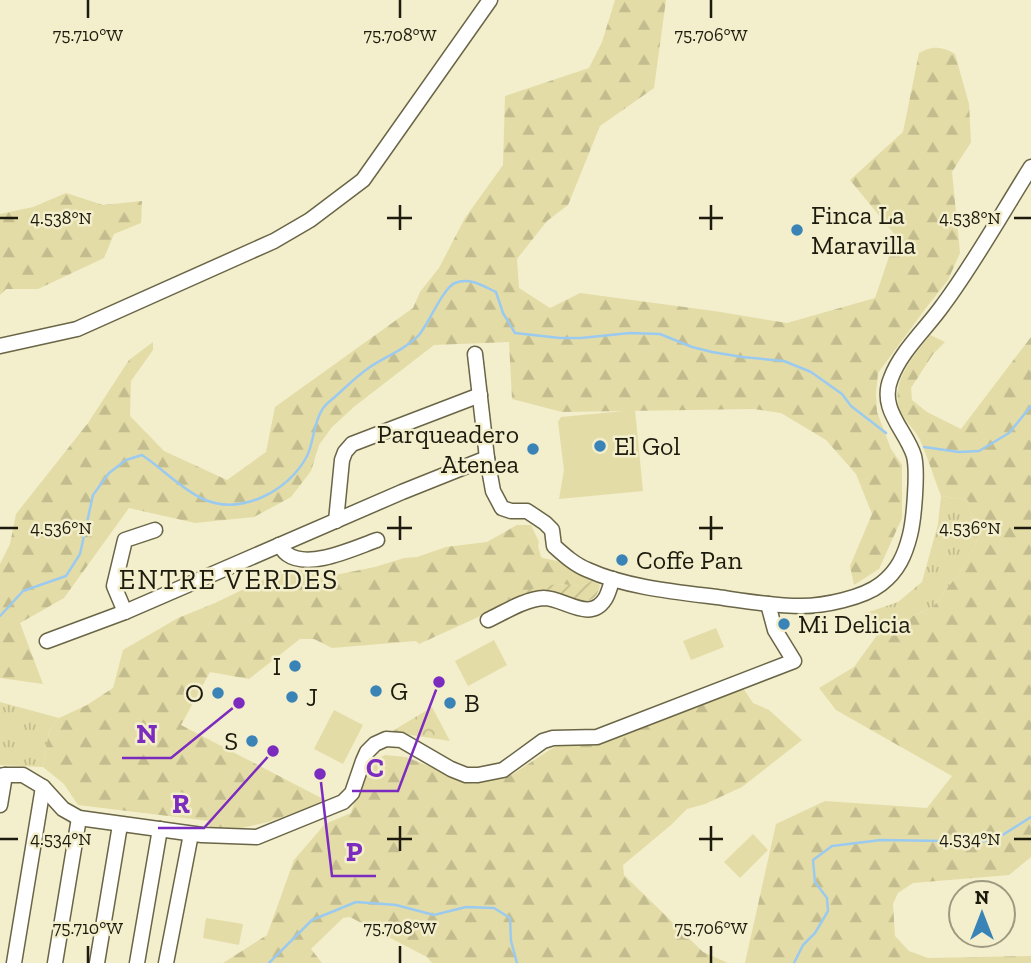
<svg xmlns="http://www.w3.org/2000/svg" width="1031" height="963" font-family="'Zilla Slab',serif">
<defs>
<pattern id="grass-tufts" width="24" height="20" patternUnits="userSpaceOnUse" patternTransform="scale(1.75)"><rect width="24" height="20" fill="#e4dca6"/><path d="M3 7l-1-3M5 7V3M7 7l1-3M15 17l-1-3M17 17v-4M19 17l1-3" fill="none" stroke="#c3bc8e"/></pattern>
<pattern id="forest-firs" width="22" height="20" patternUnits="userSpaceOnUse" patternTransform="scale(1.75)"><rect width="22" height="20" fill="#e4dca6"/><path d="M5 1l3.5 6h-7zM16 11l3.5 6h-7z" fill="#c3bc8e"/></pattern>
<pattern id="park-crowns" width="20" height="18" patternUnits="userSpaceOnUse" patternTransform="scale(1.75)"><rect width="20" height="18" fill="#e4dca6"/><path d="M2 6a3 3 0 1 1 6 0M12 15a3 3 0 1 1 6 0" fill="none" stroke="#c3bc8e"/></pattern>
<pattern id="garden-furrows" width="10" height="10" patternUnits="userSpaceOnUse" patternTransform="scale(1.75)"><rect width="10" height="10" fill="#e4dca6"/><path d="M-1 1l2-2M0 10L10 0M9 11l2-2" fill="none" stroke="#c3bc8e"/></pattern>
</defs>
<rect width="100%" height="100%" fill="#f3eecc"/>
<g fill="url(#grass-tufts)">
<polygon points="941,496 968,500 977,543 959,573 933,607 881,630 866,613 898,602 922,582 938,524"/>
<polygon points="0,702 59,718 49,731 43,767 0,765"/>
</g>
<g fill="url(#forest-firs)">
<path d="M615,0h51l-12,88 -54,38 -32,79 -21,16 -30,38 2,29 31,20 30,-15 134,18 73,12 88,-25 21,-62 -46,-56 53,-48 16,-79c13,-7 23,-7 36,1l14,50 2,38 -19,30 8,81 -12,27 -22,28 -48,65 -2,20 1,19 14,37 11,16v53l-23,51 -25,16 -4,-19 22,-52 -16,-40 -30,-34 -45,-27 -27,-4 -192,3 -50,-13 -3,-57 -75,3 -79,61 -23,21 -13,18 -8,26 -20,26 -37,20 -59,6 -66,-15 -65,90 -44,25 23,61 -43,-6v-114l10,-20 6,-30 72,-91 41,-63 24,-18v8l-22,31 -1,35 34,35 63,29 39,-28 9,-45 138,-99 7,-16 19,-24 26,-50 38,-53 2,-69 84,-28 13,-26z"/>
<polygon points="66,193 103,205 142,201 141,223 114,234 104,258 38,289 6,289 0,295 0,214 33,207"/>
<path d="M930,335l15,7 -12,12 -22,34 1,12 15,12 34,17 70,-92v520l-22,18 -96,8 -15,10 -5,11 2,32 14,15 19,7 103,-2v7h-286l31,-139 49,-23 102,7 25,-32 -116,-66 -17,-22 35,-21 27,-37 52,-23 26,-34 18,-30 -9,-43 -27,-4c-7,-18 -13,-38 -21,-56 -5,-10 -14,-18 -19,-27 -13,-30 13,-57 29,-78z"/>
<path d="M517,525h14l8,17 -1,4 3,11c6,3 12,2 18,5 11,6 21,14 33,19l-11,5 -24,-2 -73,28 1,2 -66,30 -3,-3 -84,7 -18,-9h-14l-51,40 -39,-7 -29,53 146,76 -59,21 -31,7 -28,-2v-6l-131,-16 -14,-21 -21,-17 6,-36 10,-13 28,-13 26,-17 10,-38 55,-32 37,-15 73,-35 47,7 40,-8 29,-9 13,-1 29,-10 41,-5z"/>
<polygon points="743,688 753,703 769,710 802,740 742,787 705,804 687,809 671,825 623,865 624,875 703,952 728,963 432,963 427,957 350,917 343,918 311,949 322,963 223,963 267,935 294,860 325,824 351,813 363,775 373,761 385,755 406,757 473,784 513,774 551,749 561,744 598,744"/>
</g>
<polygon fill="url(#park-crowns)" points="432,707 450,741 391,732"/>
<path fill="url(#garden-furrows)" d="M592,581l8,4c-2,8 -4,14 -13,16 -12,1 -21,-8 -32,-9 -13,-1 -55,17 -70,22l-1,-2 47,-23 26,-5 24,2z"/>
<g fill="#e4dca6">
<polygon points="635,410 643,491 559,499 564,470 558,422 561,417"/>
<polygon points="716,628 724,647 691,660 683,641"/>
<polygon points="494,640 507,665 468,686 455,661"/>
<polygon points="334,710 363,725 343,764 314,749"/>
<polygon points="753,834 768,850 740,878 724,862"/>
<polygon points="206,918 243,924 239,945 203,938"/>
</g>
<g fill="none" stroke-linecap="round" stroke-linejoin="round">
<g stroke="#9bcaf0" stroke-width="2.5">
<polyline points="924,447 959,452 979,451 1009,433 1031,406"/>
<path d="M0,616l23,-25 43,-15 14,-22 13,-59 16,-22 17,-13 16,-5c21,14 38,33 61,44 38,17 86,-8 104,-43 7,-14 6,-32 15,-46 3,-6 10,-10 15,-15 10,-9 21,-20 33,-28 16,-11 35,-17 49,-32 10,-12 24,-47 36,-52 15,-6 28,3 41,9l7,21 12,20 45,5h21l49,-5 30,1 32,13 20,5 30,5 42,4 27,11 31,22 9,12 35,27"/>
<polyline points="269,963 312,920 356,902 396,905 434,915 466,907 494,908 510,918 511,941 517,963"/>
<polyline points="794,963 803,945 815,933 828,911 827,898 815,882 813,860 832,846 881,840 944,841 968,846 1001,836 1031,817"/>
</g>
<defs>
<g id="minor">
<polyline points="0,346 77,329 274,241 310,220 363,180 490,0"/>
<polyline points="475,354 487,458"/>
<polyline points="336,521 342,460 345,452 352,444 480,395"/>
<path d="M279,545c3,3 5,7 8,9 22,16 67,-6 90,-14"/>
<polyline points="125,612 114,586 125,540 155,530"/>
<path d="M488,620c17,-8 37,-21 56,-22 20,0 46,25 61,1 4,-6 5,-14 8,-20"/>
<path d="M47,641l78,-29 277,-120 85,-34 6,33 9,17 9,3h16l18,12 7,7 2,16c10,9 21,19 34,24 37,17 88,22 129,27 28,4 56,9 84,9 23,0 62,-8 80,-22 17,-13 24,-29 29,-49 4,-16 8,-64 4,-79 -8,-26 -36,-47 -23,-78 10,-27 35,-49 52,-73 32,-43 59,-92 88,-138"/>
<polyline points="0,776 5,775 23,775 43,787 63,809 79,818 202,835 257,837 343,802 352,793 363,761 367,752 375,744 386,739 401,740 451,769 466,775 478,775 503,770 543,741 553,738 597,737 794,661 775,630 768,604"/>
<polyline points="0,805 5,775"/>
<polyline points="14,963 43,787"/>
<polyline points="55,963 79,818"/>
<polyline points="97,963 120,825"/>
<polyline points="137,963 160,829"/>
<polyline points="166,963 191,834"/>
</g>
</defs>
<use href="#minor" stroke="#696546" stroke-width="17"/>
<use href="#minor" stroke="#fff" stroke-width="14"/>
</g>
<path fill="none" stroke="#1c1b0e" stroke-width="2.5" d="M88,0v18M400,0v18M711,0v18M400,205v25M711,205v25M0,218h18M387,218h25M699,218h24M1014,218h17M400,516v24M711,516v24M0,528h18M387,528h25M699,528h24M1014,528h17M400,826v25M711,826v25M0,839h18M387,839h25M699,839h24M1014,839h17M88,946v17M400,946v17M711,946v17"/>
<g fill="#3a83b7" stroke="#f3eecc" stroke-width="2.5">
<circle cx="797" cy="230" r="7"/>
<circle cx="600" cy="446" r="7"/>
<circle cx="533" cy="449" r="7"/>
<circle cx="622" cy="560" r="7"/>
<circle cx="784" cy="624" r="7"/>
<circle cx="295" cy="666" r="7"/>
<circle cx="376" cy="691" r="7"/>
<circle cx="218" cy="693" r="7"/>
<circle cx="292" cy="697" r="7"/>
<circle cx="450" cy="703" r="7"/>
<circle cx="252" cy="741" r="7"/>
</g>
<g text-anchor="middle" stroke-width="5" stroke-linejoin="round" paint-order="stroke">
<g font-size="26" fill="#1c1b0e" stroke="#f3eecc" text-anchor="start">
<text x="811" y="224">Finca La<tspan x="811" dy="30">Maravilla</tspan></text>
<text x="519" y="443" text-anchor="end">Parqueadero<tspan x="519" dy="30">Atenea</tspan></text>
<text x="614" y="455">El Gol</text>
<text x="636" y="569">Coffe Pan</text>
<text x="798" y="633">Mi Delicia</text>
<text x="281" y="675" text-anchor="end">I</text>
<text x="390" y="700">G</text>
<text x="204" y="702" text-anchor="end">O</text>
<text x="306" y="706">J</text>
<text x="464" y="712">B</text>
<text x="238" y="750" text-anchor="end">S</text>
</g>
<g font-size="28" letter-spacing="2" fill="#1c1b0e" stroke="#f3eecc">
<text x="229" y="589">ENTRE VERDES</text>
</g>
</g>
<g font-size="18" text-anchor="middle" fill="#1c1b0e" stroke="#f3eecc" stroke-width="5" stroke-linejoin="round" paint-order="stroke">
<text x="88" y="41">75.710°W</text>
<text x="400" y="41">75.708°W</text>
<text x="711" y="41">75.706°W</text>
<text x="61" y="224">4.538°N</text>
<text x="970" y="224">4.538°N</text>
<text x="61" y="534">4.536°N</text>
<text x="970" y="534">4.536°N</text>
<text x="61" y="845">4.534°N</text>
<text x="970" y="845">4.534°N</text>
<text x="88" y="934">75.710°W</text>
<text x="400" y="934">75.708°W</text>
<text x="711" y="934">75.706°W</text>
</g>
<path fill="none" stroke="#7b2cbf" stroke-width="2.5" d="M239 703L171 758H122M439 682L398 791H352M273 751L204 828H158M320 774L332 876H376"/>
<g fill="#7b2cbf" stroke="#f3eecc" stroke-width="2.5">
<circle cx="239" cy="703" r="7"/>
<circle cx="439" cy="682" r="7"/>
<circle cx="273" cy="751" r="7"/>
<circle cx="320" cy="774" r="7"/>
</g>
<g font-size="28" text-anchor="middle" font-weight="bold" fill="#7b2cbf" stroke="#f3eecc" stroke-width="5" stroke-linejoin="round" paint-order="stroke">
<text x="147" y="743">N</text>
<text x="375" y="777">C</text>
<text x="181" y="813">R</text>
<text x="354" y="861">P</text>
</g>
<g transform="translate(982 914)"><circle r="33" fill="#f3eecc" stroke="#9d9a80" stroke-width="2"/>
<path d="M0-5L12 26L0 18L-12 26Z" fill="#3a83b7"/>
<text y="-10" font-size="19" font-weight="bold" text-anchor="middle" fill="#1c1b0e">N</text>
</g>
</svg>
